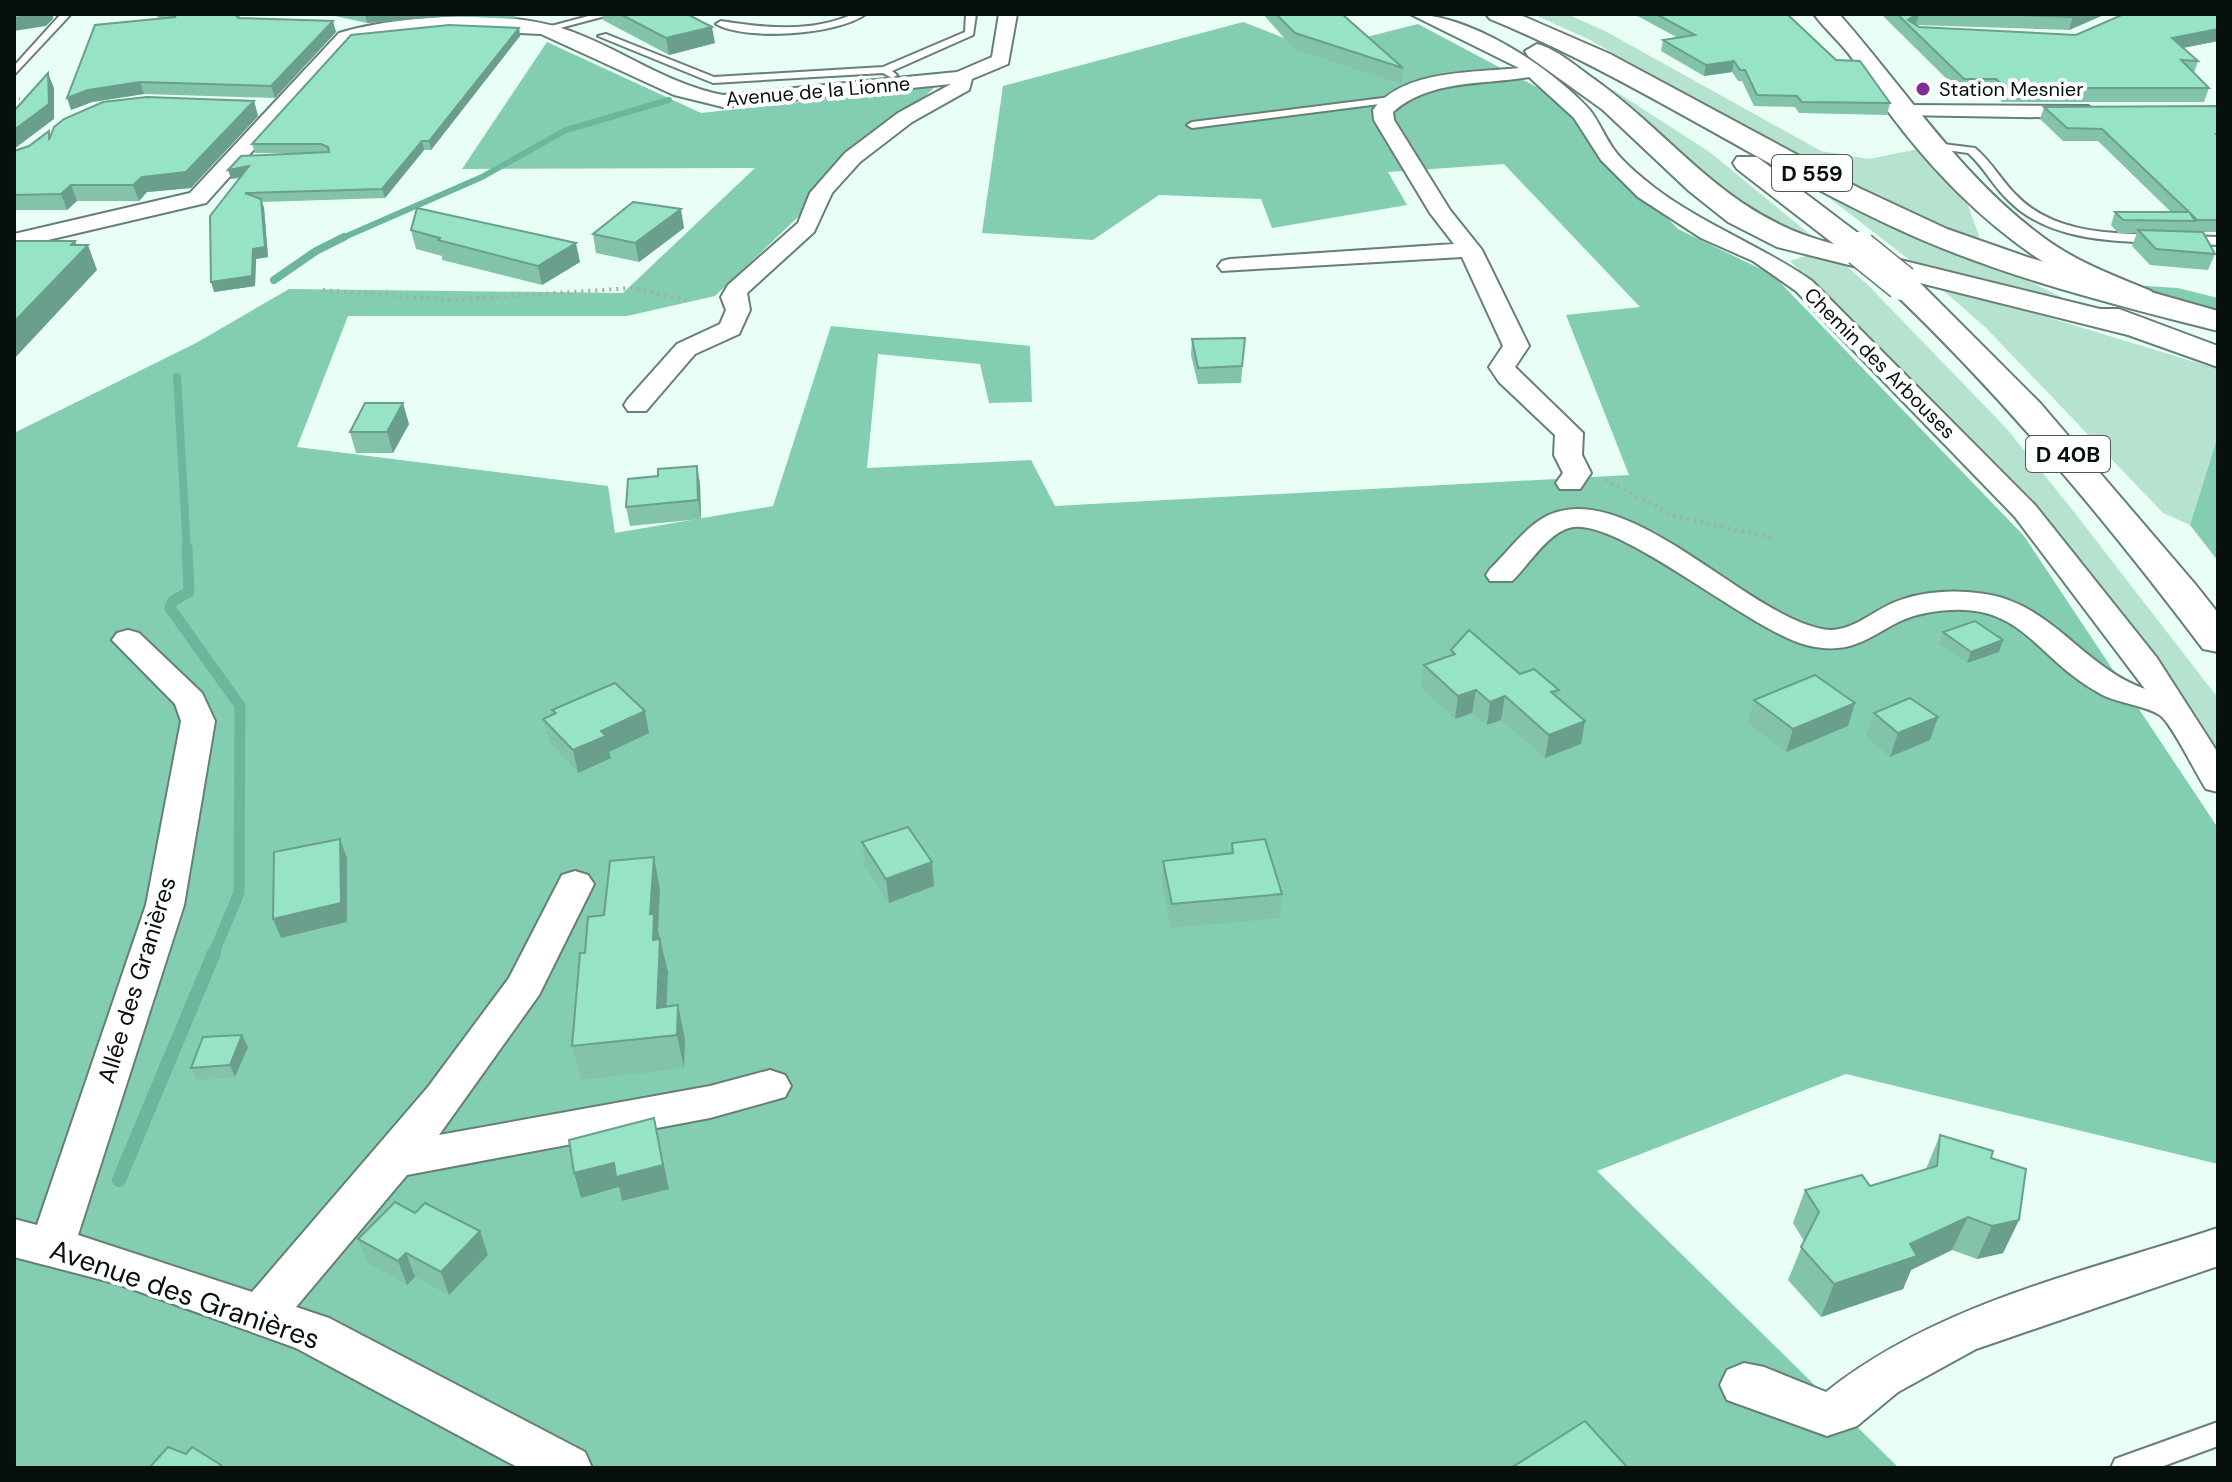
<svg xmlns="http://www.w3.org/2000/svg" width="2232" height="1482" font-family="'DM Sans',sans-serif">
<rect width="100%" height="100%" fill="#e9fef5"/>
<g fill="#b5e3d0">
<polygon points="1533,14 1567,14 1605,31 1821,151 1869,159 1923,148 1965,198 1979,235 1975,242 1872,197 1588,39"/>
<polygon points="1604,87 1615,91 1711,153 1819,242 1748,219"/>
<polygon points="1764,156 2000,262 2023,278 2083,308 1916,265 1819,190"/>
<polygon points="1812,254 1841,261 1868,285 2007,429 2071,508 2218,698 2218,769 2034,501 1790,261"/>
<polygon points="1935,283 2218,369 2218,435 2190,525 2163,513 1987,329"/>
</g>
<g fill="#83ceb1">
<polygon points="1243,22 1315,50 1418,24 1546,92 1678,229 1773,275 2024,536 2218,828 2218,1164 1846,1074 1597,1171 1899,1468 14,1468 14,433 196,343 289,289 623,293 755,168 462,169 547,42 701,113 935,87 715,296 627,316 348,316 297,447 608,486 615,533 773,506 831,326 1030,346 1032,402 989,403 980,364 878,354 867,468 1031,460 1055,506 1629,475 1566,315 1640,307 1504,164 1388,172 1407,205 1272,228 1261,199 1159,195 1093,240 982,233 1003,86"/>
<polygon points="2131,285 2178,288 2218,298 2218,310"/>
<polygon points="2218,435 2218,561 2190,525"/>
</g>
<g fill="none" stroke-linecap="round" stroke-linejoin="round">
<polyline stroke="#6cb69b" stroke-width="6" points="340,239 482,177 566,130 669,100"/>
<g stroke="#6cb69b" stroke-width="8">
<polyline points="274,280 316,251 344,237"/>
<polyline points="177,377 187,550"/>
</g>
<polyline stroke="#6cb69b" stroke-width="11" points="187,548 189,592 173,601 170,608 240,706 239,893 213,955"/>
<polyline stroke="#6cb69b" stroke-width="14" points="119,1180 214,953"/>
<defs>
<g id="lane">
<polygon points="61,14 71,14 14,75 14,66"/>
<polygon points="596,14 613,14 545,32 540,29"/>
<path d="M853,14h13c-29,21 -120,27 -150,10l5,-3c44,7 91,12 132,-7z"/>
<polygon points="966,14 976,14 973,35 892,71 897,75 892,78 883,73 713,83 598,36 606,34 714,77 883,67 965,32"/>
<polygon points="1391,97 1396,100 1395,102 1192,128 1187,125 1192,122"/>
<path d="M1935,143l40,5c16,13 26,32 40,46 38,40 94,39 145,41l6,4 -6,4c-52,-2 -113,-3 -152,-43 -15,-14 -24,-33 -40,-47l-37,-5 -1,-2z"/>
<polygon points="2185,236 2218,237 2218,245 2181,243 2179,240"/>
<polygon points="2218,1422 2218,1446 2158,1468 2111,1468 2115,1459"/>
</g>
<g id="street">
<path d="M999,14h18l-9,50 -36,15 -3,11 -57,32 -52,40 -28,31 -18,39 -67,61 3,17 -11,24 -44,20 -49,57h-18l-4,-6 4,-6 49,-55 43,-20 6,-14 -5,-13 7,-12 70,-62 12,-30 35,-40 53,-40 53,-29 -228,23 -49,-12 -133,-61 -90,-4 -87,7 -13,4 -145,162 -192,45v-14l176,-41 149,-160c60,-18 164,-24 225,-4 55,18 101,55 159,66l234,-23 35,-15z"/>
<path d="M1410,14c60,0 139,52 179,95 10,12 16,29 26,42 10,13 27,27 40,37 49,37 107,58 157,93l223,224 122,153 61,95v39l-12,-3c-10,-15 -33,-63 -45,-73 -12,-10 -46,-13 -62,-23 -69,-38 -77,-98 -173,-80 -47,8 -62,47 -120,32 -56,-14 -191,-131 -237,-117 -22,6 -41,38 -57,53h-22l-4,-6 4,-6c20,-19 38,-47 64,-56 80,-28 192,101 268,116 27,6 50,-18 73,-27 27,-11 61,-13 90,-8 67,10 98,73 160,95l-130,-172 -219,-226 -43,-30 -52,-23 -63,-41 -37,-37 -27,-42 -45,-41c-45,8 -99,2 -136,35l1,8 56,90 32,40 47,96 -14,21 68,66 -1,22 9,18 -11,16h-20l-4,-6 7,-10 -9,-18 1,-20 -56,-53 -10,-15 14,-21 -41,-89 -240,14 -4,-5 4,-5 8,-2 224,-15 -24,-31 -56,-93 -1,-10c31,-41 100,-37 146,-42z"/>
<polygon points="1905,105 2088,106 2098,112 2088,118 1898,115 1895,111"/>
<polygon points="128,630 139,633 202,693 215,721 184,905 78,1235 252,1292 428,1087 509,978 562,875 575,871 588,875 594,884 539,995 439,1135 710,1086 770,1070 785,1075 791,1086 785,1097 710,1118 407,1175 296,1307 329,1318 585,1452 592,1468 519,1468 296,1348 118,1284 14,1257 14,1219 37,1225 146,905 181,721 175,704 112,640 117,633"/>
<path d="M2218,1228v38l-242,83 -78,43 -41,34 -30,10 -100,-36 -7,-15 7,-15 17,-7 20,4 62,25c112,-89 259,-120 392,-164z"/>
</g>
<path id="secondary" d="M1814,14h25c68,77 125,168 212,229 31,21 66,34 100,48l5,7 -5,7c-19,4 -35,-6 -52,-13 -102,-45 -188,-139 -245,-231 -11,-17 -28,-30 -40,-47z"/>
<g id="primary">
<path d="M1486,14h32l92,40 249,134 88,41 80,28 191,54v20c-110,-28 -226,-57 -329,-106 -136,-64 -260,-149 -399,-206z"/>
<path d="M1537,44c20,5 40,23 57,35 86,62 131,138 240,165l-97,-75 -4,-6 4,-6h20l114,86 4,6 -3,4 228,56h19l99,37v21l-90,-32 -208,-52 120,120 155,181 23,29v39l-15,-3c-96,-127 -197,-249 -312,-359l-4,-7 6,-7 -116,-29 -49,-25 -39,-31 -86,-81 -75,-54 -3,-5z"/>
</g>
</defs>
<use href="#lane" stroke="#677f75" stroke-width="4"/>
<use href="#street" stroke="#677f75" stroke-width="4"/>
<use href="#secondary" stroke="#677f75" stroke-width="4"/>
<use href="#primary" stroke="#677f75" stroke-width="4"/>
<polyline stroke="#9fb0a9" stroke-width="3" stroke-dasharray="1 4" stroke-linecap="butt" points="14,98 31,100"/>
<g stroke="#9fb0a9" stroke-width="4" stroke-dasharray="2 5" stroke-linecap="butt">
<polyline points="323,290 451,300 632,288 688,300"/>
<polyline points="1605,480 1675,516 1771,538"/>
</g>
<use href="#lane" fill="#fff" fill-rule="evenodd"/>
<use href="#street" fill="#fff" fill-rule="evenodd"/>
<use href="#secondary" fill="#fff" fill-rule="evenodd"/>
<use href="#primary" fill="#fff" fill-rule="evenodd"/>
<defs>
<polyline id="primary-bridge" points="1860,249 1902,283"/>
</defs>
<use href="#primary-bridge" stroke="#677f75" stroke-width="37" stroke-linecap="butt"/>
<use href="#primary-bridge" stroke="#fff" stroke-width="34"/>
</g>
<g fill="#82c3aa">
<polygon points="153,14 326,14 240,15 240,18 336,32 275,98 144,94 92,102 71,110 161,19"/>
<polygon points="326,14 515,14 516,19 451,16 367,23"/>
<polygon points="602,14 687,14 715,43 669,55 603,20"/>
<polygon points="1263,14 1342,14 1403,68 1402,84 1294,49"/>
<polygon points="1634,14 1788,14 1836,60 1890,103 1887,115 1799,113 1795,107 1754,106 1742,81 1738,81 1732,72 1704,76 1661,51 1663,40 1678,38"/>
<polygon points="1881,14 2106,14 2069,30 1915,25 1919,27 2076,35 2218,14 2218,41 2183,48 2198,61 2194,73 2209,88 2204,102 2002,102 1992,92 1960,92"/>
<polygon points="519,28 520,36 431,150 424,150 385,198 262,202 264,208 268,257 256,259 255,286 214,292 240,178 231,179 307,153 255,153 252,144"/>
<polygon points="254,101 258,116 191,188 147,192 139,201 77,201 67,210 14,210 14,151 29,146 49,131 51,136"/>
<polygon points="2218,106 2218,232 2203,232 2215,254 2208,270 2150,265 2132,246 2137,233 2118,233 2111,225 2115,212 2171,212 2098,141 2063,141 2040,119 2044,107"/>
<polygon points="684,228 639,262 596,253 593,234"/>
<polygon points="411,230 580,262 542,285 442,260 442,256 416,249"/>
<polygon points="1245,338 1241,383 1198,384 1191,355 1192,339"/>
<polygon points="409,424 393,453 356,453 350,432"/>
<polygon points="697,466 700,484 701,519 630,526 626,507 658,476"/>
<polygon points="1943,632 2003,640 1999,652 1967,663 1939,644"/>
<polygon points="1451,650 1559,690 1557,697 1581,744 1545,758 1501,720 1487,725 1472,713 1455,719 1421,688 1424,665 1450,656"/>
<polygon points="1754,700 1855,703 1848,726 1786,752 1748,723"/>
<polygon points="552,710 649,733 609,752 611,758 578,773 549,741 543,719 553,714"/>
<polygon points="1874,713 1938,717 1930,740 1890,757 1866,736"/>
<polygon points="862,842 932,862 934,886 889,903 865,866"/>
<polygon points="1232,843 1282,894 1280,918 1171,928 1162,885 1163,861 1231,853"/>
<polygon points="654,857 660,890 658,931 668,972 666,1007 685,1039 684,1068 581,1080 572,1046 585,953 604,915"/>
<polygon points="242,1035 248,1047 235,1077 197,1080 191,1068"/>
<polygon points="1940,1135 1991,1158 2019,1220 2003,1253 1977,1259 1952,1250 1911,1270 1903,1289 1821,1317 1788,1280 1804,1241 1793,1223 1805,1190 1870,1186 1926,1169"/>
<polygon points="358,1239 488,1255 449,1295 415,1277 407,1285 368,1263"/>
</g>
<g fill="#6a9f8b">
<polygon points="39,14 53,14 53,19 46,26 14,31 14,18"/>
<polygon points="365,14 451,14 451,16 367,23"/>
<polygon points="1916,14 1919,14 1916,24 1911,28 1908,20"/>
<polygon points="2081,14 2106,14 2069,30 2073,17"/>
<polygon points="333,21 336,32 275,98 271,86"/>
<polygon points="712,27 715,43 669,55 666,38"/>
<polygon points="519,28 520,36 431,150 429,141"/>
<polygon points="2218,29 2218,41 2167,51 2172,38"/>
<polygon points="1734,61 1732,72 1704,76 1706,65"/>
<polygon points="48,73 54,88 54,119 14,149 14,130"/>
<polygon points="140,82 144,94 92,102 71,110 67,98 88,90"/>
<polygon points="254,101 258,116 191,188 147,192 139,201 133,185 142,177"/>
<polygon points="422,141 424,150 385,198 382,189"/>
<polygon points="249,166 251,175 231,179 228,170"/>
<polygon points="71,185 77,201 67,210 61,194"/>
<polygon points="261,199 264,208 268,257 256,259 255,286 214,292 211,282 253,249"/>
<polygon points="681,209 684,228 639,262 635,243"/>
<polygon points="75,241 80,254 88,245 97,270 14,359 14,322"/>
<polygon points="576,243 580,262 542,285 538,266"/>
<polygon points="403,403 409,424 393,453 387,432"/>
<polygon points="697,466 700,484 701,519 698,500"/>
<polygon points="2003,640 1999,652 1967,663 1971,652"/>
<polygon points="1476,690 1472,713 1455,719 1458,696"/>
<polygon points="1505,696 1501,720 1487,725 1490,702"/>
<polygon points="1855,703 1848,726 1786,752 1793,729"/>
<polygon points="645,711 649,733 609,752 611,758 578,773 573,750 601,731"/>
<polygon points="1938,717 1930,740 1890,757 1898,733"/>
<polygon points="1585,721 1581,744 1545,758 1549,735"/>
<polygon points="340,839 347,858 347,922 281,938 273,919"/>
<polygon points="654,857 660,890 658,931 668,972 665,1036 657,1008 650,914"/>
<polygon points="932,862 934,886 889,903 886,879"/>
<polygon points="678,1005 685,1039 684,1068 677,1035"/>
<polygon points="242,1035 248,1047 235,1077 230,1065"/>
<polygon points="654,1118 669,1189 622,1201 619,1187 581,1198 574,1173"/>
<polygon points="1968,1217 1952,1250 1911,1270 1903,1289 1821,1317 1834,1284 1910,1244"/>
<polygon points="2019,1220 2003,1253 1977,1259 1992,1226"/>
<polygon points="480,1231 488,1255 449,1295 441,1272"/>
<polygon points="406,1253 415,1277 407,1285 398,1261"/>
</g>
<g fill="#97e3c6" stroke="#6a9f8b" stroke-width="2">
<polygon points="14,14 39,14 14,18"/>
<polygon points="169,14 235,14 238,18 333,21 271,86 140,82 88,90 67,98 95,25 176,17"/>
<polygon points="620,14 687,14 712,27 666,38"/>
<polygon points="1276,14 1342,14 1403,68 1295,33"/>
<polygon points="1656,14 1787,14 1836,60 1860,61 1890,103 1802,102 1797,96 1757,95 1745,70 1740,70 1734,61 1706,65 1663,40 1695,35"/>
<polygon points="1897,14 1916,14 1908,20 1919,27 2076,35 2124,14 2218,14 2218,29 2172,38 2198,61 2181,60 2209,88 2006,88 1996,79 1964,79"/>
<polygon points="1992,14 2081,14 2073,17"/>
<polygon points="449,25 519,28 429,141 422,141 382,189 245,193 261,199 265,247 253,249 252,276 211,282 210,216 249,166 228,170 241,156 329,152 328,147 321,144 252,144 351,35"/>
<polygon points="48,73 49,104 14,130 14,111"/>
<polygon points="147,97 254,101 186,172 142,177 133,185 71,185 61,194 14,195 14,151 29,146 49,131 49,140 54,127 64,119 103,102"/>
<polygon points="2218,106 2218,134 2216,134 2218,136 2218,220 2197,220 2190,213 2195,221 2123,220 2115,212 2189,212 2102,129 2067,128 2044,107"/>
<polygon points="633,202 681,209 635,243 593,234"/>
<polygon points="417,208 576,243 538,266 438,240 440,238 411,230"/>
<polygon points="2138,230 2203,232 2215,254 2156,249"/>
<polygon points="14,241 75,241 71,245 88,245 14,322"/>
<polygon points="1245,338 1242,366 1198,368 1192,339"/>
<polygon points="365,403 403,403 387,432 350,432"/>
<polygon points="697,466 698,500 626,507 628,479 658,476 658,469"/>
<polygon points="1975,621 2003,640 1971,652 1943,632"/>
<polygon points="1469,630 1520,674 1534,669 1559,690 1551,692 1585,721 1549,735 1505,696 1490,702 1476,690 1458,696 1424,665 1455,654 1451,650"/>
<polygon points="1815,675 1855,703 1793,729 1754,700"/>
<polygon points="615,683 645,711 601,731 606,736 573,750 543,719 556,713 552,710"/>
<polygon points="1910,698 1938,717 1898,733 1874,713"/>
<polygon points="908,827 932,862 886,879 862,842"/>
<polygon points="340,839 341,903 273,919 274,852"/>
<polygon points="1265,839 1282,894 1172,904 1163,861 1233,853 1232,843"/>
<polygon points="654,857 650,914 654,914 653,940 660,939 657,1008 678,1005 677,1035 572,1046 580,953 585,953 588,917 604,915 610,861"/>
<polygon points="242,1035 230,1065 191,1068 203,1037"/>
<polygon points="654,1118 663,1165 616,1177 614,1163 574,1173 569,1140"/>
<polygon points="1940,1135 1993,1151 1991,1158 2026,1169 2019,1220 1992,1226 1968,1217 1910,1244 1917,1256 1834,1284 1801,1247 1819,1212 1805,1190 1862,1175 1870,1186 1937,1166"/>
<polygon points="395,1202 415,1213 425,1203 480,1231 441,1272 406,1253 398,1261 358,1239"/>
<polygon points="1585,1421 1628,1468 1511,1468"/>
<polygon points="168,1447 186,1454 192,1447 221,1465 219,1468 149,1468"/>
</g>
<circle fill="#822c99" stroke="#fff" stroke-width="3" cx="1923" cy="89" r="8"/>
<g text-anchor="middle" stroke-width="8" stroke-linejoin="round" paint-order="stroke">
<g font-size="20" fill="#07100d" stroke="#fff" text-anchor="start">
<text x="1939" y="96">Station Mesnier</text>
</g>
<g font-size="20" fill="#07100d" stroke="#fff">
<text transform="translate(818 91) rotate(-5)" y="7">Avenue de la Lionne</text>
<text transform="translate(1880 363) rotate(45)" y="7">Chemin des Arbouses</text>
</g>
<g fill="#fff" stroke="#515856" stroke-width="2">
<rect x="1772" y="155" width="80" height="36" rx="6"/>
<rect x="2026" y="436" width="84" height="36" rx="6"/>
</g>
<g font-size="22" font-weight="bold" fill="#07100d">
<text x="1812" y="181">D 559</text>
<text x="2068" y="462">D 40B</text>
</g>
<g font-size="24" fill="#07100d" stroke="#fff">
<text transform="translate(137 980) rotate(-73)" y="8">Allée des Granières</text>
</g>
<g font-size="28" fill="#07100d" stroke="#fff">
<text transform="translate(185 1294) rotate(19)" y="10">Avenue des Granières</text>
</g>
</g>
<rect width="2232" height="1482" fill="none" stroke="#07100d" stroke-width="32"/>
</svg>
